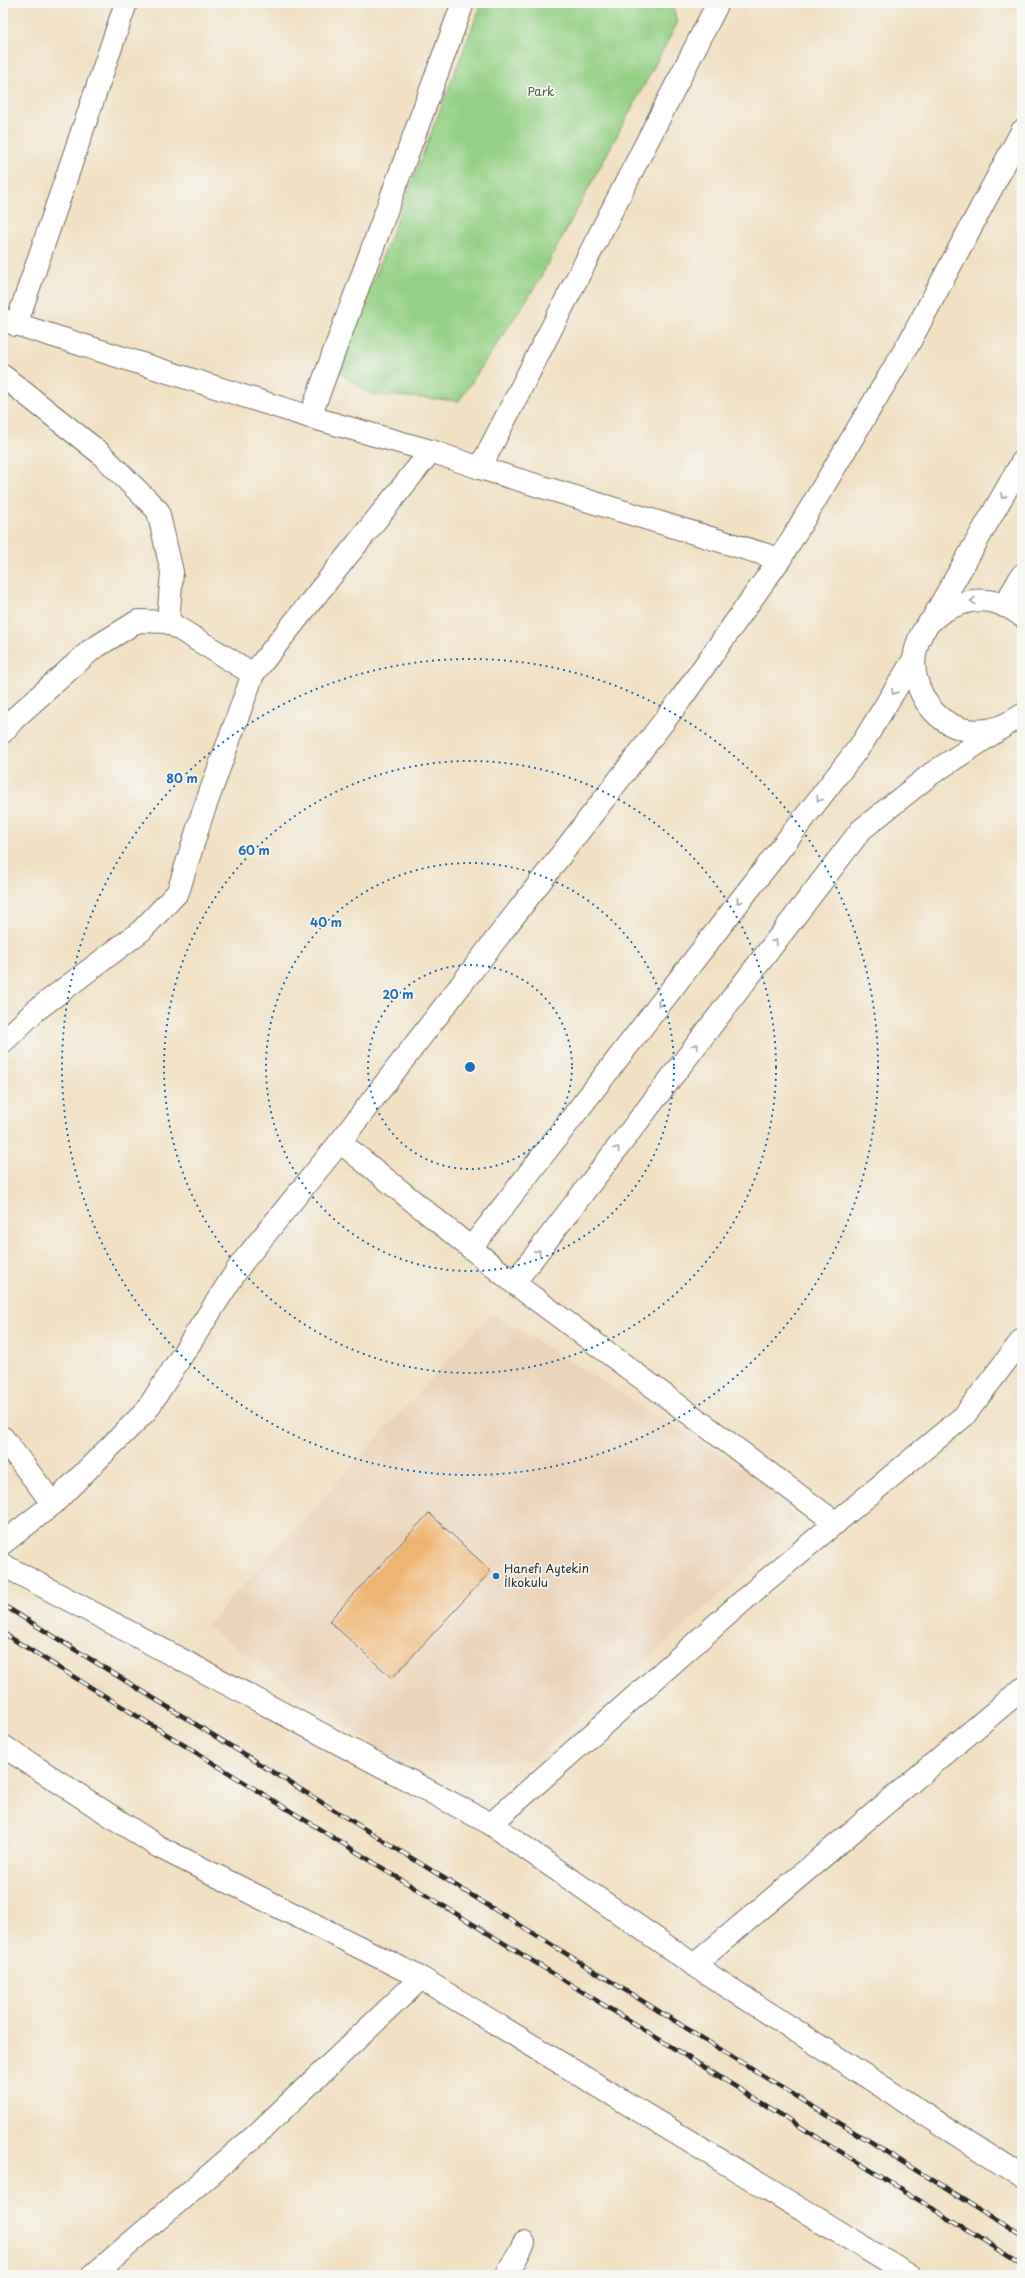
<svg xmlns="http://www.w3.org/2000/svg" width="1025" height="2278" font-family="'Playpen Sans',sans-serif">
<rect width="100%" height="100%" fill="#f6f6f2"/>
<filter id="ink" filterUnits="userSpaceOnUse"><feTurbulence type="fractalNoise" baseFrequency=".025" numOctaves="2"/><feDisplacementMap in="SourceGraphic" scale="8" xChannelSelector="R" yChannelSelector="G"/><feConvolveMatrix kernelMatrix="1 2 1 2 8 2 1 2 1" color-interpolation-filters="sRGB"/></filter>
<filter id="wash" filterUnits="userSpaceOnUse"><feTurbulence type="fractalNoise" baseFrequency=".012" numOctaves="4" result="noise"/><feDisplacementMap in="SourceGraphic" scale="16" xChannelSelector="R" yChannelSelector="G"/><feGaussianBlur stdDeviation="0.9" result="paint"/><feColorMatrix in="noise" values="0 0 0 0 0 0 0 0 0 0 0 0 0 0 0 0 0 1.4 0 .05"/><feComposite in="paint" operator="in"/></filter>
<g filter="url(#wash)">
<rect width="100%" height="100%" fill="#f1e0c3"/>
<polygon fill="#ebd3b9" points="491,1313 779,1491 798,1526 532,1760 401,1764 206,1626"/>
<polygon fill="#94d085" stroke="#607e58" points="482,3 673,3 677,24 537,284 459,401 370,394 338,371"/>
<g id="blocks">
<polygon fill="#eeb471" points="429,1513 491,1571 392,1678 329,1621"/>
</g>
</g>
<g filter="url(#ink)">
<use href="#blocks" fill-opacity="0" stroke="#706a60" stroke-width="1"/>
<g fill="none" stroke-linecap="round" stroke-linejoin="round">
<defs>
<g id="minor">
<polyline points="3,320 310,417 431,451 480,468 780,559"/>
<polyline points="16,325 126,3"/>
<polyline points="3,376 100,453 158,511 172,572 168,622"/>
<polyline points="310,417 463,3"/>
<polyline points="480,468 718,3"/>
<polyline points="1004,606 1022,575"/>
<polyline points="934,616 1022,462"/>
<path d="M1022,616c-18,-14 -40,-20 -62,-12 -93,30 -29,174 62,111"/>
<polyline points="3,732 15,718 91,650 138,621 168,622 253,674"/>
<polyline points="3,1042 35,1011 141,931 178,892 201,818 253,674 431,451"/>
<polyline points="340,1142 514,1283 836,1523"/>
<polyline points="471,1248 863,742 914,659"/>
<polyline points="514,1283 861,830 931,774 1003,727"/>
<polyline points="3,1438 53,1504"/>
<polyline points="3,1543 53,1504 146,1411 241,1264 340,1142 681,699 780,559 909,343 1022,131"/>
<polyline points="3,1565 491,1824 694,1965 1022,2177"/>
<polyline points="3,1746 159,1847 421,1978 909,2275"/>
<polyline points="491,1824 763,1583 964,1416 1022,1340"/>
<polyline points="694,1965 1022,1689"/>
<polyline points="93,2275 256,2135 421,1978"/>
<polyline points="507,2275 524,2243"/>
</g>
<polyline id="major" points="1021,615 1022,615"/>
</defs>
<use href="#minor" stroke="#706a60" stroke-width="24"/>
<use href="#major" stroke="#706a60" stroke-width="24"/>
<use href="#minor" stroke="#fff" stroke-width="22"/>
<use href="#major" stroke="#fff" stroke-width="22"/>
<defs>
<g id="rail">
<polyline points="3,1605 1022,2236"/>
<polyline points="3,1633 1022,2264"/>
</g>
</defs>
<use href="#rail" stroke="#2b2b2b" stroke-width="4.5"/>
<use href="#rail" stroke="#f6f6f2" stroke-width="3" stroke-dasharray="9" stroke-linecap="butt"/>
</g>
<defs><path id="oneway-chevron" d="M-2-3.5L2.5 0L-2 3.5" fill="none" stroke-width="1.6" stroke-linecap="round" stroke-linejoin="round"/></defs>
<g stroke="#a0a0a0">
<use href="#oneway-chevron" transform="translate(1003 496) rotate(120)"/>
<use href="#oneway-chevron" transform="translate(973 601) rotate(176)"/>
<use href="#oneway-chevron" transform="translate(894 692) rotate(122)"/>
<use href="#oneway-chevron" transform="translate(819 799) rotate(128)"/>
<use href="#oneway-chevron" transform="translate(739 901) rotate(128)"/>
<use href="#oneway-chevron" transform="translate(775 942) rotate(-53)"/>
<use href="#oneway-chevron" transform="translate(660 1004) rotate(128)"/>
<use href="#oneway-chevron" transform="translate(696 1046) rotate(-53)"/>
<use href="#oneway-chevron" transform="translate(617 1149) rotate(-53)"/>
<use href="#oneway-chevron" transform="translate(538 1252) rotate(-53)"/>
</g>
</g>
<g fill="none" stroke="#1f6fb2" stroke-width="2" stroke-dasharray="2 4">
<circle cx="470" cy="1067" r="102"/>
<circle cx="470" cy="1067" r="204"/>
<circle cx="470" cy="1067" r="306"/>
<circle cx="470" cy="1067" r="408"/>
</g>
<circle fill="#1f6fb2" stroke="#f6f6f2" stroke-width="1.5" cx="496" cy="1576" r="4"/>
<g text-anchor="middle" stroke-width="3.5" stroke-linejoin="round" paint-order="stroke">
<g font-size="12" fill="#4a5d46" stroke="#f6f6f2">
<text x="541" y="96">Park</text>
</g>
<g font-size="12" fill="#2b2b2b" stroke="#f6f6f2" text-anchor="start">
<text x="504" y="1573">Hanefı Aytekin<tspan x="504" dy="14">İlkokulu</tspan></text>
</g>
</g>
<circle cx="470" cy="1067" r="6" fill="#1f6fb2" stroke="#f6f6f2" stroke-width="2"/>
<g font-size="12" text-anchor="middle" font-weight="bold" fill="#1f6fb2" stroke="#f6f6f2" stroke-width="3.5" stroke-linejoin="round" paint-order="stroke">
<text x="182" y="783">80 m</text>
<text x="254" y="855">60 m</text>
<text x="326" y="927">40 m</text>
<text x="398" y="999">20 m</text>
</g>
<rect width="1025" height="2278" fill="none" stroke="#f6f6f2" stroke-width="16"/>
</svg>
